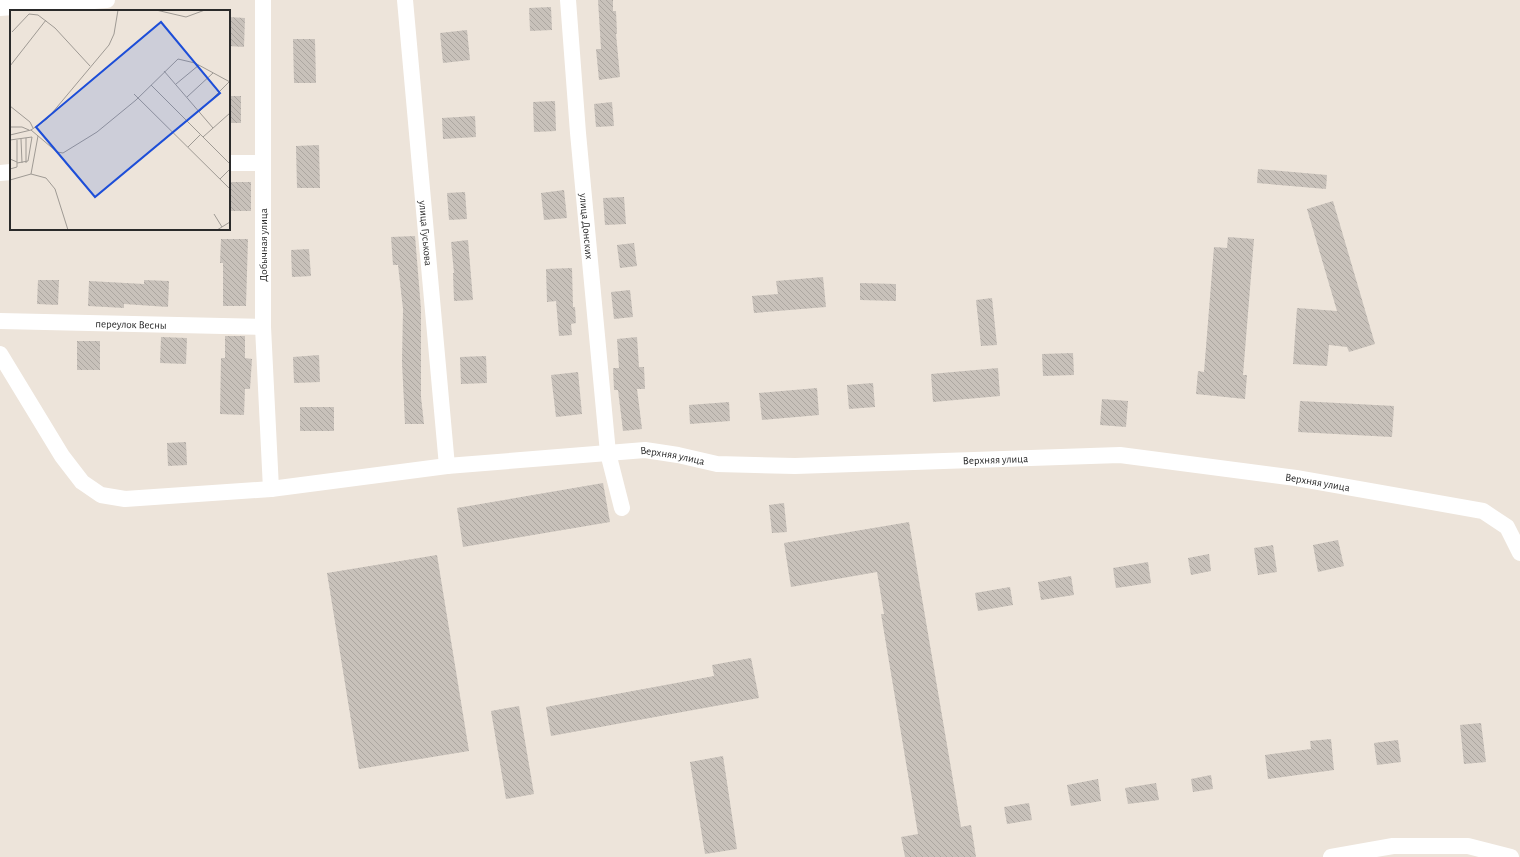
<svg xmlns="http://www.w3.org/2000/svg" width="1520" height="857" font-family="'Alegreya Sans',sans-serif">
<defs>
<pattern id="building-back-hatch" width="6" height="6" patternUnits="userSpaceOnUse"><rect width="6" height="6" fill="#c8c1ba"/><path d="M-1 5l2 2M0 0l6 6M5-1l2 2" fill="none" stroke="#aca6a0"/></pattern>
</defs>
<rect width="100%" height="100%" fill="#ede4da"/>
<g fill="url(#building-back-hatch)">
<polygon points="598,0 613,0 613,11 616,11 617,34 616,34 620,77 599,80 596,49 601,49"/>
<polygon points="551,7 552,30 530,31 529,8"/>
<polygon points="229,17 245,18 244,47 229,46"/>
<polygon points="467,30 470,60 443,63 440,33"/>
<polygon points="293,39 315,39 316,83 294,83"/>
<rect x="229" y="96" width="12" height="27"/>
<polygon points="555,101 556,131 534,132 533,102"/>
<polygon points="612,102 614,126 596,127 594,104"/>
<polygon points="475,116 476,137 443,139 442,118"/>
<polygon points="319,145 320,188 297,188 296,146"/>
<polygon points="1258,169 1327,175 1326,189 1257,183"/>
<rect x="229" y="182" width="22" height="29"/>
<polygon points="564,190 567,218 544,220 541,193"/>
<polygon points="465,192 467,219 449,220 447,193"/>
<polygon points="624,197 626,224 605,225 603,198"/>
<polygon points="1333,201 1375,344 1349,352 1347,347 1329,345 1327,366 1293,364 1297,308 1337,311 1307,209"/>
<polygon points="415,236 421,309 421,397 424,424 405,424 402,362 403,309 398,265 393,265 391,237"/>
<polygon points="1228,237 1254,239 1243,375 1247,375 1245,399 1196,394 1198,371 1204,372 1214,247 1227,248"/>
<polygon points="221,239 248,239 246,306 223,306 223,263 220,263"/>
<polygon points="468,240 473,300 454,301 453,273 454,273 451,242"/>
<polygon points="634,243 637,266 620,268 617,245"/>
<polygon points="309,249 311,276 292,277 291,250"/>
<polygon points="572,268 573,307 575,307 576,323 571,324 572,335 559,336 556,301 547,302 546,269"/>
<polygon points="823,277 826,307 754,313 752,296 778,294 776,281"/>
<polygon points="38,280 59,280 58,305 37,304"/>
<polygon points="144,280 169,281 168,307 124,304 124,308 88,306 89,281 144,284"/>
<polygon points="860,283 896,284 896,301 860,300"/>
<polygon points="630,290 633,317 614,319 611,292"/>
<polygon points="992,298 997,345 981,346 976,300"/>
<polygon points="225,336 245,336 245,358 252,359 250,389 245,389 244,415 220,414 221,358 225,358"/>
<polygon points="161,337 187,338 186,364 160,363"/>
<polygon points="637,337 639,367 644,367 645,389 637,389 642,429 623,431 618,390 614,390 613,368 619,368 617,339"/>
<rect x="77" y="341" width="23" height="29"/>
<polygon points="1073,353 1074,375 1043,376 1042,354"/>
<polygon points="319,355 320,382 294,383 293,357"/>
<polygon points="486,356 487,383 461,384 460,357"/>
<polygon points="998,368 1000,396 933,402 931,374"/>
<polygon points="578,372 582,414 556,417 551,375"/>
<polygon points="873,383 875,407 849,409 847,385"/>
<polygon points="817,388 819,415 762,420 759,393"/>
<polygon points="1102,399 1128,401 1126,427 1100,425"/>
<polygon points="1300,401 1394,406 1392,437 1298,432"/>
<polygon points="729,402 730,421 690,424 689,405"/>
<rect x="300" y="407" width="34" height="24"/>
<polygon points="186,442 187,465 168,466 167,443"/>
<polygon points="603,483 610,522 463,547 457,508"/>
<polygon points="784,503 787,532 772,533 769,505"/>
<polygon points="909,522 961,827 971,825 976,857 905,857 901,837 918,834 881,614 884,614 877,572 791,587 784,543"/>
<polygon points="1338,540 1344,566 1318,572 1313,545"/>
<polygon points="1273,545 1277,572 1258,575 1254,548"/>
<polygon points="1209,554 1211,571 1191,575 1188,558"/>
<polygon points="437,555 469,751 359,769 327,573"/>
<polygon points="1148,562 1151,583 1116,588 1113,568"/>
<polygon points="1071,576 1074,595 1041,600 1038,582"/>
<polygon points="1010,587 1013,605 978,611 975,593"/>
<polygon points="751,658 759,698 551,736 546,707 714,676 712,665"/>
<polygon points="519,706 534,794 506,799 491,711"/>
<polygon points="1481,723 1486,762 1464,764 1460,725"/>
<polygon points="1331,739 1334,770 1268,779 1265,755 1311,749 1310,741"/>
<polygon points="1398,740 1401,762 1377,765 1374,743"/>
<polygon points="723,756 737,849 705,854 690,762"/>
<polygon points="1211,775 1213,789 1193,792 1191,779"/>
<polygon points="1098,779 1101,801 1071,806 1067,785"/>
<polygon points="1156,783 1159,800 1128,804 1125,788"/>
<polygon points="1029,803 1032,820 1007,824 1004,807"/>
</g>
<g fill="none" stroke-linecap="round" stroke-linejoin="round">
<g stroke="#fff" stroke-width="16">
<polyline points="263,0 263,327 271,489"/>
<path id="s1" d="M405,0l42,466"/>
<path id="s2" d="M568,0l10,133 30,320 14,55"/>
<polyline points="0,8 107,0"/>
<polyline points="229,163 262,163"/>
<polyline points="0,173 11,172"/>
<path id="s3" d="M0,321l263,6"/>
<path id="s4" d="M0,354l62,102 20,26 19,13 24,4 146,-10 176,-23 198,-16 33,5 39,9 78,2 325,-11 176,23 187,33 24,16 13,26"/>
<polyline points="1331,857 1393,846 1468,846 1511,857"/>
</g>
</g>
<g text-anchor="middle" stroke-width="3.5" stroke-linejoin="round" paint-order="stroke">
<g font-size="11" fill="#2a2a2a" stroke="#fff">
<text dy="4" stroke="none"><textPath href="#s2" startOffset="227">улица Донских</textPath></text>
<text dy="4" stroke="none"><textPath href="#s1" startOffset="234">улица Гуськова</textPath></text>
<text transform="translate(263 245) rotate(-90)" y="4">Добычная улица</text>
<text dy="4" stroke="none"><textPath href="#s3" startOffset="131">переулок Весны</textPath></text>
<text dy="4" stroke="none"><textPath href="#s4" startOffset="750">Верхняя улица</textPath></text>
<text dy="4" stroke="none"><textPath href="#s4" startOffset="1074">Верхняя улица</textPath></text>
<text dy="4" stroke="none"><textPath href="#s4" startOffset="1398">Верхняя улица</textPath></text>
</g>
</g>
<g transform="translate(10 10)">
<rect width="220" height="220" fill="#ede4da"/>
<path fill="none" stroke="#9f9a94" stroke-width="1" d="M146,0l30,7 19,-7M2,22l17,-18 9,1 17,13 35,38M0,56l36,-46M154,61l49,57M166,74l23,-19M141,75l79,79M124,84l96,95M177,87l26,-24M0,96l20,16 3,6M189,102l30,-30M0,117h12l7,3M21,120l16,-11 62,-74 5,-11 4,-24M0,125l21,-5 26,22 6,1 34,-21 39,-32 42,-41 17,4 35,19M193,127l27,-24M11,129l1,24M0,130l22,-3 -4,24 -11,2M178,137l13,-13M0,149l7,3v5l-7,2M7,152v-22M16,153v-25M21,164l7,-38M210,169l10,-10M0,170l21,-6 15,4 9,11 13,41M204,204l8,13M207,220l13,-8"/>
<path fill="#1d4ed8" fill-opacity="0.15" stroke="#1d4ed8" stroke-width="2" d="M151,12l59,71 -125,104 -59,-70z"/>
<rect width="220" height="220" fill="none" stroke="#2a2a2a" stroke-width="2"/>
</g>
</svg>
